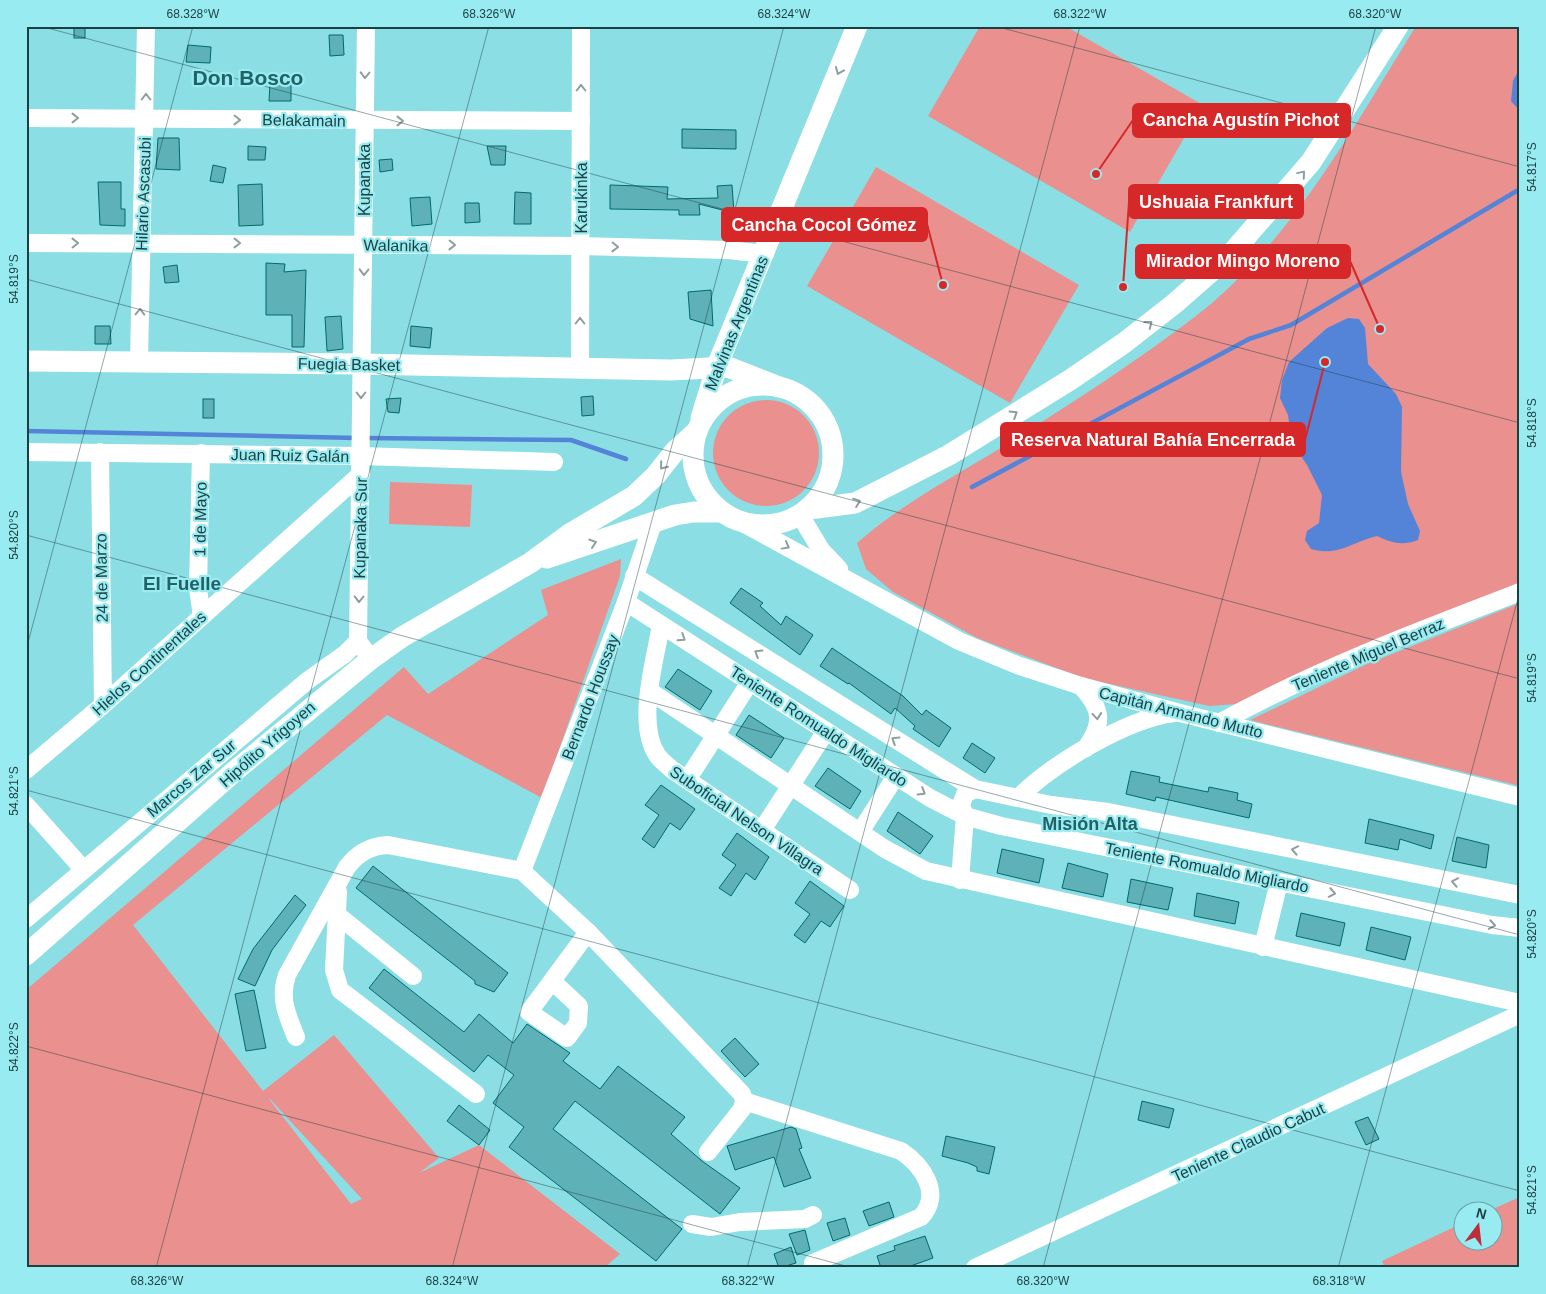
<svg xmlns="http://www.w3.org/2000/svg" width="1546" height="1294" font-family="Helvetica,sans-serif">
<rect width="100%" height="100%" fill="#8bdee3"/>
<g fill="#ea908f" fill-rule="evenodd">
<polygon points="980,26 1065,26 1203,105 1130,232 928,116"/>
<path d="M1416,26h104v557l-122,47 -161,74 -28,2 -126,-28 -106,-40 -84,-46 -27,-23 -9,-26c42,-37 94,-65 142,-94 67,-42 134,-85 197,-133 96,-75 157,-188 220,-290z"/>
<polygon points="876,167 1079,285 1010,403 807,286"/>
<circle cx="766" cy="453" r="53"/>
<polygon points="390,482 472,485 470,527 389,524"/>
<path d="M621,559l-1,17 -78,222 -155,-83 -254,210 130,166 71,-56 105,123 -20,15 60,-28 141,109 -16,14h-578v-278l378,-323 24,27 120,-79 -7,-25zM269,1099h1l92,100 -11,5z"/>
<polygon points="1520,603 1520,786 1250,720 1367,664"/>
<polygon points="1520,1197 1520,1268 1385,1268 1382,1261 1463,1223 1464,1242 1494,1242 1494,1212 1488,1211"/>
</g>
<g fill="#5384d8">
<polygon points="1520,68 1520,111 1511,101 1513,81"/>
<path d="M1348,318l11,1 6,9 3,36 28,30 6,13 -1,65 7,32 12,27 -2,9c-16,6 -26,3 -41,-4 -26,6 -38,21 -66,13l-6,-9 2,-9 12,-8 3,-28 -15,-30 -15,-22 -4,-28 -8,-17 2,-18 7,-18 38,-34z"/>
</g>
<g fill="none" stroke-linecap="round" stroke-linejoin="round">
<g stroke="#5384d8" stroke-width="4.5">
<polyline points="26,431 357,438"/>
<polyline points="365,438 571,440 626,459"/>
<polyline points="972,487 1249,339 1291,325 1520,189"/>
</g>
</g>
<g fill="#5eb1b6" stroke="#006a6f">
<rect x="74" y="26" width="11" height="12"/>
<polygon points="329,35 343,35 344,55 330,56"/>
<polygon points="188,45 211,47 210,63 186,62"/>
<polygon points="270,83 291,83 291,101 269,101"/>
<polygon points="682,129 736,130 736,149 682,148"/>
<polygon points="158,138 179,138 180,170 156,169"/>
<polygon points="248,146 266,147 265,160 248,160"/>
<polygon points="487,146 506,146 505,165 491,165"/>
<polygon points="392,159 393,170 380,172 379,160"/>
<polygon points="213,165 226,168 223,183 210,181"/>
<polygon points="98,182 121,182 121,209 125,209 125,226 100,225"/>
<polygon points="262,184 263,225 239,226 238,185"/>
<polygon points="610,185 668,187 667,199 718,198 717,186 732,185 734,213 699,204 700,215 679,215 679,210 610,209"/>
<polygon points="515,192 531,193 531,224 514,224"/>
<polygon points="430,197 432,224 412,226 410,198"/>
<polygon points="465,203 479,203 480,222 465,223"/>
<polygon points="266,263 285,264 284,272 306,270 304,347 292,347 292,315 266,315"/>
<polygon points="177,265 179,282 165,283 163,267"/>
<polygon points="711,290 713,326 690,319 688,292"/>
<polygon points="341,316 343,349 327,351 325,317"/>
<polygon points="95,326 110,326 111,344 95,344"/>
<polygon points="411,326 432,328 430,348 410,346"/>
<polygon points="593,396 594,415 582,416 581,397"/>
<polygon points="401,398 399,413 388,412 386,399"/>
<rect x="203" y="399" width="11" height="19"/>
<polygon points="741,588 763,603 760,606 781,625 786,616 813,635 800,655 730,603"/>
<polygon points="832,648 903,696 922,715 926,710 951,728 939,747 913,729 915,726 895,708 891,714 849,683 848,684 820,666"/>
<polygon points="678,669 712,691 700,710 665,687"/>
<polygon points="749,715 784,738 771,758 736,735"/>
<polygon points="972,743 995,758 985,773 963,758"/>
<polygon points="828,768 861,791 850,809 815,786"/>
<polygon points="1131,771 1160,777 1159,782 1208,792 1209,787 1238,793 1237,800 1252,804 1249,818 1156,797 1155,801 1126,794"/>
<polygon points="661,785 695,809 680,830 670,823 654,848 642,839 659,815 645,805"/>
<polygon points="898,812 933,836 920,854 887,831"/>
<polygon points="1369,819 1434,835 1431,849 1400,839 1398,850 1365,843"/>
<polygon points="737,833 769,857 755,880 746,873 731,896 719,888 736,865 722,855"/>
<polygon points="1457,837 1489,845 1486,868 1452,861"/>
<polygon points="1002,849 1044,859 1039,883 997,873"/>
<polygon points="1068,863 1108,874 1103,897 1062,888"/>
<polygon points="373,866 508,973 494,992 475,984 475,981 356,888"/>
<polygon points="1131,879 1173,888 1168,910 1127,902"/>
<polygon points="810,881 844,906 830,927 821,921 805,943 794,935 810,914 795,903"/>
<polygon points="1197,893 1239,902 1235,924 1194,916"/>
<polygon points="295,895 306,905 272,950 255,986 238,979 253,949"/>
<polygon points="1301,913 1345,923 1340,946 1296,936"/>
<polygon points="1371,927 1411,937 1405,960 1366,950"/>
<polygon points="384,969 464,1032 479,1014 513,1043 527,1024 570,1053 563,1061 600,1089 618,1066 685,1117 671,1134 702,1161 740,1188 720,1214 575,1101 553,1129 682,1229 656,1261 509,1147 524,1127 493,1103 514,1075 488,1055 474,1072 369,988"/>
<polygon points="254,990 266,1048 246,1051 235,994"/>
<polygon points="735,1038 759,1064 745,1077 721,1051"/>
<polygon points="1142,1101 1174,1109 1169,1128 1138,1120"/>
<polygon points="459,1105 490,1130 479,1145 447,1121"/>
<polygon points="1368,1117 1379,1139 1366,1145 1355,1122"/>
<polygon points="791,1127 796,1129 802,1148 799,1149 811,1178 784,1187 774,1157 735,1170 727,1146"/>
<polygon points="946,1136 995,1147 989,1174 977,1171 977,1167 968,1163 942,1156"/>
<polygon points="889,1202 894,1217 869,1226 863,1211"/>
<polygon points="845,1218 850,1235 833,1241 827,1223"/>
<polygon points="805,1230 810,1250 797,1255 789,1234"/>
<polygon points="925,1236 933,1258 905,1268 881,1268 877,1256 895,1250 894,1246"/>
<polygon points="791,1247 796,1263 779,1268 774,1254"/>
</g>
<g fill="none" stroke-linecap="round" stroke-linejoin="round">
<g stroke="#fff" stroke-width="18">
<polyline points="366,26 358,641 371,659"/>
<polyline points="26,118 581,121"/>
<polyline points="26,243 581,246 728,250 765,254"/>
<polyline points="139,361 146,26"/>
<polyline points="580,369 581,26"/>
<polyline points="26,452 361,456 554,462"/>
<polyline points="100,452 103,705"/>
<polyline points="201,453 198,589 202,616"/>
<polyline points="800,515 821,550 839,569"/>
<polyline points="743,523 959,641 1017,665 1081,686 1180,713 1520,797"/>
<polyline points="634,576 975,789 1051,805 1108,812 1520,895"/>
<polyline points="626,602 930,798 965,816 1001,826 1492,925 1520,928"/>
<path d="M661,625c-6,36 -25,98 -4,130 4,6 11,11 17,16l176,119"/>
<path d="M1081,686c21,23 23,37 5,62"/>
<polyline points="651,692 885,849 926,871 1520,1003"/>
<path d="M1219,723c96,-53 199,-92 301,-131"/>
<polyline points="26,770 103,705 361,474"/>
<polyline points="687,780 750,682"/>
<path d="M1018,798c34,-34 108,-79 156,-85"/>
<polyline points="26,805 83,869"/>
<polyline points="762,830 826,731"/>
<polyline points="860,832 896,776"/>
<polyline points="522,871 626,602 653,523"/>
<polyline points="960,880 965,816 961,805 965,794 975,789"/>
<polyline points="338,892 334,970 340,990 476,1094"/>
<polyline points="335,913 413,976"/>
<polyline points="26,919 307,681 345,654 358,641"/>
<polyline points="1263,947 1279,882"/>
<polyline points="552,981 579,1006 578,1023 567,1038 529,1012 588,932"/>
<path d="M296,1037c-9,-22 -17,-39 -9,-62l60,-108c11,-14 23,-21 41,-22l134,26 66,61 154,162 2,7 -2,8 -34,43"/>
<path d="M744,1101l157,50c21,14 42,43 20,66l-108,46"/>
<polyline points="692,1224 711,1227 740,1222 805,1219 813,1215"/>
<polyline points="975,1268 1520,1014"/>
</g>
<g stroke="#fff" stroke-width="21">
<polyline points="26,361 361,364 671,370 728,367 779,387"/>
<circle cx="763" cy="455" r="70"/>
<polyline points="701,418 717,366 857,26"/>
<polyline points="809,509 855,503 949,455 1070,380 1124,343 1174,304 1231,254 1311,162 1398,26"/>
<polyline points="547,558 675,515 694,512 722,512"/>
<polyline points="26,955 236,770 371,659 402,637 530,563 571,533 634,496 656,475 675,451 697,431"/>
</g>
</g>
<defs><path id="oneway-chevron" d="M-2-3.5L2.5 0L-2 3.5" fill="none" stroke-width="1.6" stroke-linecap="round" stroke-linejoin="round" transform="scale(1.25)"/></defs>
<g stroke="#8e9fa0">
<use href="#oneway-chevron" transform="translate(839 71) rotate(112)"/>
<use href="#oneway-chevron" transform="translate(365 75) rotate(91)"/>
<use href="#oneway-chevron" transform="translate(581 88) rotate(-90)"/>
<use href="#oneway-chevron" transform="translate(146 97) rotate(-90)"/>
<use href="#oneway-chevron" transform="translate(75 118)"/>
<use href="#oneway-chevron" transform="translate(237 120) rotate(1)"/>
<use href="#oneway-chevron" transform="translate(400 121)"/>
<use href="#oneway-chevron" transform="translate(1302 174) rotate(-50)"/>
<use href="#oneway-chevron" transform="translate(75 243) rotate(-1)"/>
<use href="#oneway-chevron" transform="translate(237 243)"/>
<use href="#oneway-chevron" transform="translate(452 245) rotate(1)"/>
<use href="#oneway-chevron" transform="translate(615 247) rotate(1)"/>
<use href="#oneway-chevron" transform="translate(364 272) rotate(91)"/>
<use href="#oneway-chevron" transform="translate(140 312) rotate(-88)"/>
<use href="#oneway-chevron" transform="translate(580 321) rotate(-90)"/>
<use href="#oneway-chevron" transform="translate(1149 324) rotate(-38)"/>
<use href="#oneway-chevron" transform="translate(361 395) rotate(90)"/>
<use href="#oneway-chevron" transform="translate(1014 414) rotate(-32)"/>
<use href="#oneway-chevron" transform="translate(663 466) rotate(129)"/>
<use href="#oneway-chevron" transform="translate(857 502) rotate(-20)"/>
<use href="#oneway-chevron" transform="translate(593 543) rotate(-18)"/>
<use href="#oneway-chevron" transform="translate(786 546) rotate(29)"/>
<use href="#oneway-chevron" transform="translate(359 599) rotate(91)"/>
<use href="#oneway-chevron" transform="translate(682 638) rotate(33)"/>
<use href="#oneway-chevron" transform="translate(758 653) rotate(-148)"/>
<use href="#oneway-chevron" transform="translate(1097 716) rotate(85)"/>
<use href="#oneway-chevron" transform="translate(895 740) rotate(-148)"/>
<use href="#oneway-chevron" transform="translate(922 792) rotate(32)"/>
<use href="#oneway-chevron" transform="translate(1295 850) rotate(-169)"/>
<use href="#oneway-chevron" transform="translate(1455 882) rotate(-169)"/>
<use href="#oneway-chevron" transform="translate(1332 893) rotate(11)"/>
<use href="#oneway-chevron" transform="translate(1492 925) rotate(10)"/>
</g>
<path fill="none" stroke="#1c3f41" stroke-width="1" stroke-opacity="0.45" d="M40,26l1480,397M995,26l525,141M26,279l1494,400M26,535l1494,400M26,650l167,-624M26,790l1494,401M26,1046l827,222M156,1268l333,-1242M452,1268l332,-1242M747,1268l333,-1242M1043,1268l333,-1242M1338,1268l182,-677"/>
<g text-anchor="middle" stroke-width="4.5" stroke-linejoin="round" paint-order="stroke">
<g font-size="16" fill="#1c3f41" stroke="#98ebf0">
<text transform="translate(304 120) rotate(1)" y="6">Belakamain</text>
<text transform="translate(364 180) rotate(-90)" y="6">Kupanaka</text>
<text transform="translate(143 194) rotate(-88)" y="6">Hilario Ascasubi</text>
<text transform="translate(581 198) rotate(-90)" y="6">Karukinka</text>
<text transform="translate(396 245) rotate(1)" y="6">Walanika</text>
<text transform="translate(736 323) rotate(-68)" y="6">Malvinas Argentinas</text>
<text transform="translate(349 364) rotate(1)" y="6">Fuegia Basket</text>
<text transform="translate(290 455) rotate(1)" y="6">Juan Ruiz Galán</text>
<text transform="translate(200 519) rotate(-89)" y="6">1 de Mayo</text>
<text transform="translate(360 528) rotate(-89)" y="6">Kupanaka Sur</text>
<text transform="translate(101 578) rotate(-91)" y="6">24 de Marzo</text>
<text transform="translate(1368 654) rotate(-23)" y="6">Teniente Miguel Berraz</text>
<text transform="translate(149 663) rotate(-42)" y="6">Hielos Continentales</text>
<text transform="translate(590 697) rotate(-69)" y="6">Bernardo Houssay</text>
<text transform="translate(1181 712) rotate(14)" y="6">Capitán Armando Mutto</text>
<text transform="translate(819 726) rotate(33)" y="6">Teniente Romualdo Migliardo</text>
<text transform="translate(267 744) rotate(-41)" y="6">Hipólito Yrigoyen</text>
<text transform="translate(191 778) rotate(-40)" y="6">Marcos Zar Sur</text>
<text transform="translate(747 820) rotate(34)" y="6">Suboficial Nelson Villagra</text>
<text transform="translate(1207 867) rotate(11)" y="6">Teniente Romualdo Migliardo</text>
<text transform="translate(1248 1142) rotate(-25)" y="6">Teniente Claudio Cabut</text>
</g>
<g font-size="18" font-weight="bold" fill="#216266" stroke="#98ebf0">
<text x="1090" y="830">Misión Alta</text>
</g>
<g font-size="19" font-weight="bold" fill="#216266" stroke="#98ebf0">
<text x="182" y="590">El Fuelle</text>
</g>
<g font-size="21" font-weight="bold" fill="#216266" stroke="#98ebf0">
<text x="248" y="85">Don Bosco</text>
</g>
</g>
<path fill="none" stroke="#d62828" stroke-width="2" d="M1096 174L1133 120M1123 287L1129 202M943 285L927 224M1380 329L1350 261M1325 362L1305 440"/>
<g fill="#d62828" stroke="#98ebf0" stroke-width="2">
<circle cx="1096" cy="174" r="5"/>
<circle cx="1123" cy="287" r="5"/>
<circle cx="943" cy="285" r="5"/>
<circle cx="1380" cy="329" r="5"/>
<circle cx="1325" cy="362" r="5"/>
</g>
<g fill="#d62828" stroke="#d62828" stroke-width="2">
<rect x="1133" y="104" width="217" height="33" rx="5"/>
<rect x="1129" y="185" width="174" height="33" rx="5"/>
<rect x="722" y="208" width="205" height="33" rx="5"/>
<rect x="1136" y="245" width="214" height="33" rx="5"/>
<rect x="1001" y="423" width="304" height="33" rx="5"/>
</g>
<g font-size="18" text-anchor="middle" font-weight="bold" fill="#fff">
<text x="1241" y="126">Cancha Agustín Pichot</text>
<text x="1216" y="208">Ushuaia Frankfurt</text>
<text x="824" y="231">Cancha Cocol Gómez</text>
<text x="1243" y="267">Mirador Mingo Moreno</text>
<text x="1153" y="446">Reserva Natural Bahía Encerrada</text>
</g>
<rect width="1546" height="1294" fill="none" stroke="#98ebf0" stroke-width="55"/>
<g transform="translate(1478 1226) rotate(15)"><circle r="24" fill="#98ebf0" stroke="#66a6aa"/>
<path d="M0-4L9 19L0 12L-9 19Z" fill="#bd2d3c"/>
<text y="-8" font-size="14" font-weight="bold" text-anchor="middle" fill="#1c3f41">N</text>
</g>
<rect x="28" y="28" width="1490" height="1238" fill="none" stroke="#1c3f41" stroke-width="2"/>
<g font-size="12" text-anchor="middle" fill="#1c3f41">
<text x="193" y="18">68.328°W</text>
<text x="489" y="18">68.326°W</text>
<text x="784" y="18">68.324°W</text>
<text x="1080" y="18">68.322°W</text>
<text x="1375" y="18">68.320°W</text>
<text transform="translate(1532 167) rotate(-90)" y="4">54.817°S</text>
<text transform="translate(14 279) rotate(-90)" y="4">54.819°S</text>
<text transform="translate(1532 423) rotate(-90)" y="4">54.818°S</text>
<text transform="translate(14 535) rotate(-90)" y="4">54.820°S</text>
<text transform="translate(1532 678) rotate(-90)" y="4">54.819°S</text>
<text transform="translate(14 791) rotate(-90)" y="4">54.821°S</text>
<text transform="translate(1532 934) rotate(-90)" y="4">54.820°S</text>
<text transform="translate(14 1047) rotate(-90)" y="4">54.822°S</text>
<text transform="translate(1532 1190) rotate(-90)" y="4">54.821°S</text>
<text x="157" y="1285">68.326°W</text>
<text x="452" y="1285">68.324°W</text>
<text x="748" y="1285">68.322°W</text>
<text x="1043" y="1285">68.320°W</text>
<text x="1339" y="1285">68.318°W</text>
</g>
</svg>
